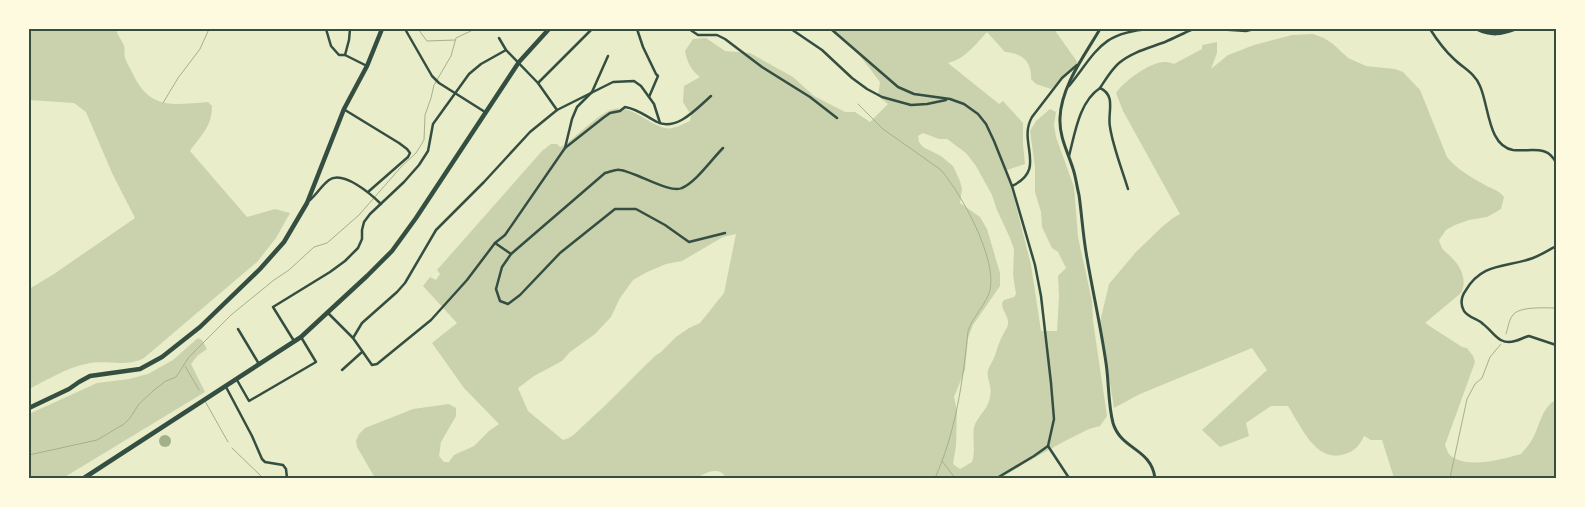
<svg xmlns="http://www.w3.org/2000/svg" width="1585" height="507" font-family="Lora,serif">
<rect width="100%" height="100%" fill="#e9edc9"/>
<g fill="#cad2ad" fill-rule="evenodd">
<path d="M29,29h87c1,6 6,11 8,17 1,4 0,8 1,12 2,5 5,10 7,14 17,38 40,33 76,30l4,4c0,21 -11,29 -22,45l57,66 28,-8 15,4 -14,25 -19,24 -113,96c-18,10 -38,1 -58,6 -20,4 -39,16 -57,25v-100l25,-15 81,-56 -23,-45 -26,-61 -12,-9 -45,-3z"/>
<path d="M829,29h225l24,34 -27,26 -15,-5 -5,-5c1,-17 -9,-26 -26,-27l-18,-20c-11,12 -22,27 -39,31l51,41 4,-3 20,22v21l2,20 -18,6 24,95 10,66h16l2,-35 -1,-20 8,-8 -8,-16 -6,-4 -10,-21 -1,-15 -6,-20v-25l-5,-36 6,-10 14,-12 6,3 -2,13 2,12 18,50 4,50 14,64 1,20 14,95 -7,10 -11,3 -26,13 -36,20 -26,16h-275c-6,-12 -20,-6 -29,0h-322l-18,-31 -1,-6 3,-7 6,-6 48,-19 36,-5 7,4v8l-15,26 -2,14 5,6h5l5,-7 20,-9 15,-15 10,-7 -35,-36 -32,-45 25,-20 -34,-37 7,-9 6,3 4,-6 -3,-4 105,-119 9,-7h6l3,3 5,-2c11,-9 33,-30 46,-35 19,-7 36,14 54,18 8,2 18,-4 25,-7l1,-6 -8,-13 1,-16 16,-9c-9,-7 -13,-15 -15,-26l8,-12 13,-1 19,13 25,2 43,24 21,19 31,16h10l15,10 18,-18 -10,-8 2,-14 -23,-30zM923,133l16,6h8l19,14 10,13 16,29 5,15 13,28 4,11 -1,26 3,19 -2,3 -10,3 -2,3c0,7 5,11 6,18 1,6 -3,9 -5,14 -5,8 -6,17 -10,25 -2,4 -4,7 -5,10 -2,11 6,16 1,31 -3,10 -12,16 -15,26 -2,12 2,23 -2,35l-12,7 -7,-5 3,-18 1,-35 -3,-14 11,-27 3,-32 5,-13 27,-39v-13l-13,-44 -7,-12 -20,-14 2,-14 -2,-8 -7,-15 -12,-10 -18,-9 -4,-5 -1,-6zM736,234l-12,59 -24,30 -11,5 -13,9 -15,15 -5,3c-24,23 -47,48 -72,70 -8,7 -10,12 -21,15l-35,-29 -10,-23 16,-12 28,-15 8,-9 25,-18 16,-17 9,-19 13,-18 14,-8 19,-8 16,-3 41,-24z"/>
<path d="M1313,34l11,4 9,6 15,14 18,8 29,3 8,3 17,18 27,67c9,12 24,20 38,28 7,4 14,5 19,12l-3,12 -14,8 -18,3 -14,5 -9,5 -7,10c3,12 7,11 14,19 9,9 14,23 8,34l-36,30 37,24 5,1 6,8 2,6 -30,83c2,5 3,10 9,13 17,10 49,1 67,-4 4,-5 9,-10 12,-16 7,-13 9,-31 23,-38v78h-162l-12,-38h-11l-7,-4c-4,9 -9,15 -19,18 -29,10 -44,-28 -57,-48h-17l-25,17 3,13 -29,11 -18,-17 65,-60 -15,-22 -112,46 -26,14 -14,-86 9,-38 27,-32 27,-26 10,-8 7,-4 -57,-103 -7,-18c8,-12 35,-32 50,-31 3,0 5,1 8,2l28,-15v-4l15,-3v11l-6,16 17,-14 26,-10 38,-10z"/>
<polygon points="198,338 202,340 207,349 197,356 191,364 205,392 63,478 29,478 29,414 97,383 129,379 148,374 173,360"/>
</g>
<circle fill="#a3b18a" cx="165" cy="441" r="6"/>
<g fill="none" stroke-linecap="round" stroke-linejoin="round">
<g stroke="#a3b18a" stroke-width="1">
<polyline points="418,29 427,41 455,40"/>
<polyline points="163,103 178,78 200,49 209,29"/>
<path d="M858,104l25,25 58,41c21,25 56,88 49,120 -4,15 -17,26 -22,41 -5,49 -12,101 -33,147"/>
<path d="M1506,334c2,-6 3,-15 7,-19 6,-9 33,-7 43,-7"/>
<polyline points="185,366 199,390"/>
<polyline points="205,401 228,442"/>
<polyline points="232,448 263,478"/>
<polyline points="29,455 97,440 124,424 130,418 139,404 154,390 166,381 176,377 189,357 231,315 274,280 289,270 314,247 327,243 359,215 401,167 416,153 424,140 425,115 431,98 434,85 451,56 456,38 475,29"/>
<polyline points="942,461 955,478"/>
<polyline points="1450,478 1467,399 1475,384 1482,378 1490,357 1501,344"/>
</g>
<g stroke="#344e41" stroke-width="2.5">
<polyline points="326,29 331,46 339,55 345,55"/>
<polyline points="350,29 349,40 345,55 367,66"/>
<polyline points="405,29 432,76 439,83 485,112"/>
<polyline points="637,29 643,47 656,74 658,76 649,97"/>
<polyline points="689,29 698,35 717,35 725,39 762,67 810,97 837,118"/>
<polyline points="791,29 822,50 852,78 867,89 882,97 911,105 927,104 946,100"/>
<polyline points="831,29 898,87 914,94 950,99 964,104 978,114 986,124 994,141 1012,186 1035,265 1041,296 1051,383 1054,419 1048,446"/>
<polyline points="1188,29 1205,29"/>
<polyline points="1216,29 1246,31 1254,29"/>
<path d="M1430,29c7,11 14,21 24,30 9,9 21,14 26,27 9,20 8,60 33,64 17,2 35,-6 43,13"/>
<polyline points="499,38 506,50 538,83 557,110"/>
<polyline points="538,83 592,29"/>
<path d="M1069,86c28,-35 32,-54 82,-57"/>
<path d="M1100,88c6,-9 11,-18 19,-25 13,-11 30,-15 46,-21 9,-4 19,-9 28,-13"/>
<polyline points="345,110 399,143 407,149 410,153 408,157 368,192"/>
<polyline points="565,148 572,119 577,107 592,92 608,56"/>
<path d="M1069,156c6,-23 10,-54 31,-68 17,8 7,25 10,39 3,20 12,42 18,62"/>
<path d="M1012,186c36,-17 5,-43 20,-69l30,-39 15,-13"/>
<path d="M310,200c7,-6 12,-15 19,-20 14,-10 42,14 52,24"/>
<path d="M495,243l16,11 94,-81c5,-1 11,-4 15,-3 16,2 50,24 62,18 14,-6 30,-29 41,-40"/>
<path d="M1556,246c-7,4 -15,9 -23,12 -27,10 -50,4 -67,32 -5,7 -6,14 -2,21 5,7 14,8 19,13 11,8 16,22 32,17 5,-1 9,-4 14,-5l27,9"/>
<polyline points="511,254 502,267 496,289 500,301 508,304 520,295 560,253 615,209 636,209 665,225 689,242 725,233"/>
<path d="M328,313l25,25 19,27 5,-1 54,-44 36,-40 28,-37 10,-8 60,-87 38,-30 7,-5 10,-2 5,-4c13,2 22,10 32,15 20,10 41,-15 54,-26"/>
<polyline points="238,329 259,364"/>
<polyline points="353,338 362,323 397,292 405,283 436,230 484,182 530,132 557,110 613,82 634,81 641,86 649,97 654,104 660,123"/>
<polyline points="294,341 273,307 330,272 345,261 358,248 362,239 362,230 364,222 370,214 404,182 419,165 428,151 433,124 469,74 481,64 506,50"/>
<polyline points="342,370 362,352"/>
<polyline points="237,380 249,401 316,362 301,337"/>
<polyline points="226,387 252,436 262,459 265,462 283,465 286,469 287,478"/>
<polyline points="1048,446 1069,478"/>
<polyline points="997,478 1034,456 1048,446"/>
</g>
<path stroke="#344e41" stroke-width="3" d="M1100,29c-15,26 -39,57 -40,89 -1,20 9,36 14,54 2,7 3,15 5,23 3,21 4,42 8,63 6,35 14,70 19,105 3,19 2,41 7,60 8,27 38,25 42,55"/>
<g stroke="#344e41" stroke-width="4.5">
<path d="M1478,29c13,6 23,5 36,0"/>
<polyline points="29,408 69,389 79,382 90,376 140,369 162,357 200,327 260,269 284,242 307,203 344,109 367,66 382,29"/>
<polyline points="84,478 301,337 367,276 392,251 416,218 519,62 549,29"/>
</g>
</g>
<rect width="1585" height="507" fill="none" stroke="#fefae0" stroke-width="60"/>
<rect x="30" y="30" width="1525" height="447" fill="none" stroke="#344e41" stroke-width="2"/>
</svg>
